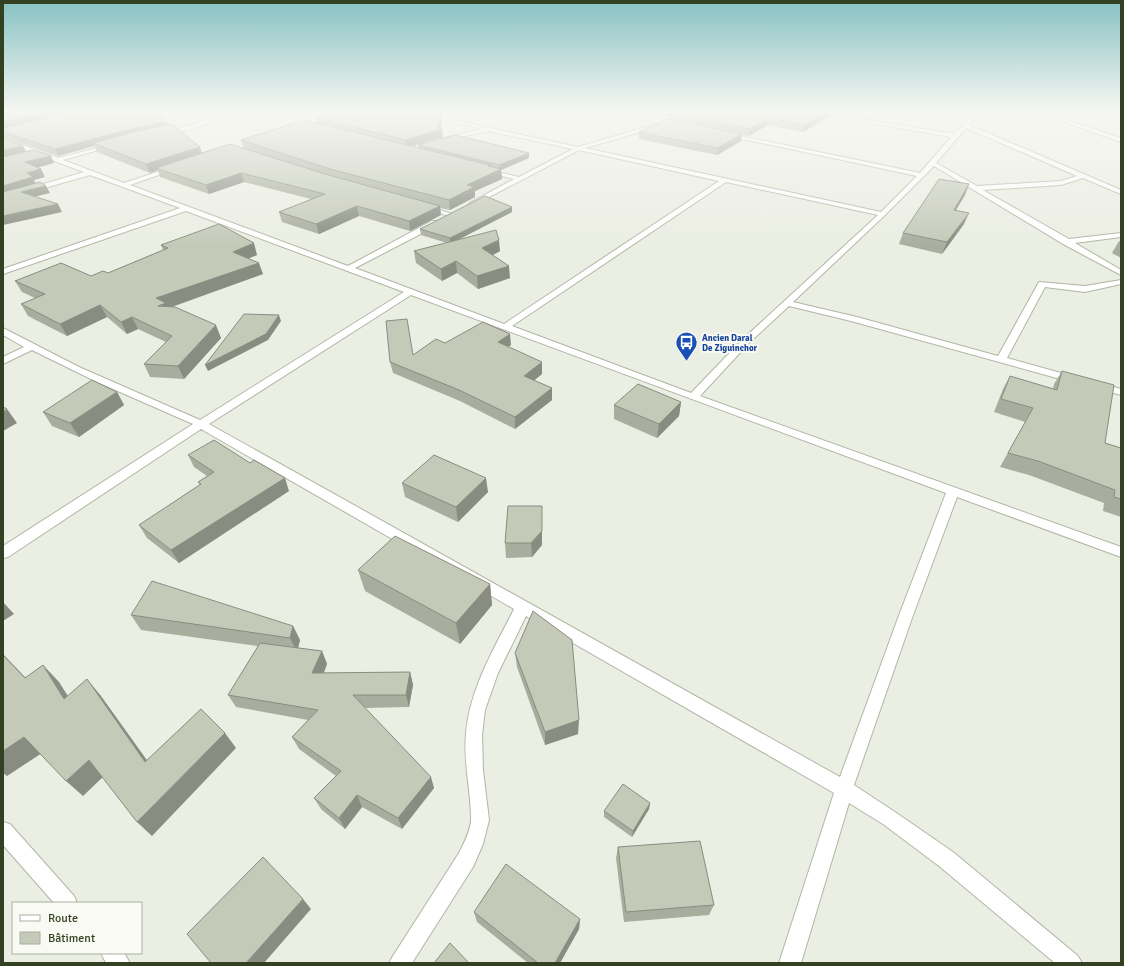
<svg xmlns="http://www.w3.org/2000/svg" width="1124" height="966" font-family="Signika,sans-serif">
<rect width="100%" height="100%" fill="#ebeee3"/>
<g fill="none" stroke-linecap="round" stroke-linejoin="round">
<defs>
<g id="street">
<path d="M216,112h6v3c-15,13 -41,16 -60,20l-3,-2 39,-10 18,-9z"/>
<polygon points="284,112 290,112 308,124 318,127 315,129 304,126"/>
<path d="M407,112h9l162,35 82,-24 -46,-11c17,0 33,8 50,9 9,0 17,-9 26,-9l-22,12 -83,24 296,64 36,-36 -193,-41 3,-2 193,40 31,-36 -143,-25h11l135,22 22,-22h5l-12,13 152,65v4l-38,-16 -22,7 -78,5 86,49 52,-6v4l-46,6 46,27v5l-58,-31 -129,-78 -49,49 -92,87 64,15 141,39 41,-74 46,4 36,-6v4l-36,8 -40,-5 -38,71 72,20 1,2 -1,2h-8l-220,-61 -62,-15 -40,37 -49,53 421,151v10l-164,-60 -45,121 -58,167 41,27 58,40 125,104 4,7h-27l-116,-97 -56,-42 -34,-21 -48,160h-22l55,-170 -308,-177 -28,57 -13,37 -3,25 1,35 6,50 -6,24 -10,23 -61,96h-23l4,-7 66,-103c5,-10 12,-23 12,-34 0,-29 -8,-57 -5,-86 4,-45 28,-84 48,-124l-313,-180 -193,128 -5,1v-12l190,-122 -96,-42 -65,-32 -29,14v-7l21,-10 -21,-12v-7l76,39 121,53 204,-128 -218,-81 -183,63v-5l177,-61 -90,-33 -87,25v-4l81,-24 -81,-30v-4l55,20 55,-14v2l-50,14 61,23 48,-16h4v2l-46,16 218,81 84,-45h6v4l-83,43 149,56 215,-143 -140,-31 -107,56 -3,-2 1,-1 44,-24 -30,-8v-2l35,8 54,-28 -85,-18 -57,13 -23,8 -2,-1v-2l21,-7 55,-13zM966,128l111,48 -16,5 -84,5 -41,-23zM726,182l152,33 -135,124 -52,54 -179,-67zM411,295l535,198 -48,125 -58,159 -631,-353z"/>
<polygon points="1035,112 1042,112 1121,138 1121,142"/>
<polygon points="424,206 428,206 455,215 452,217 424,208"/>
<polygon points="1099,383 1121,389 1121,395 1095,388 1094,386 1095,384"/>
<polygon points="3,822 10,824 74,896 77,903 54,903 3,845"/>
<polygon points="101,953 124,953 130,963 106,963"/>
</g>
</defs>
<use href="#street" stroke="#b0b6a5" stroke-width="2"/>
<use href="#street" fill="#fff" fill-rule="evenodd"/>
</g>
<g fill="#a9ad9e">
<polygon points="3,112 168,125 202,153 244,148 241,140 317,123 316,118 324,115 313,112 444,112 443,116 441,116 442,121 440,129 442,129 443,137 411,146 418,148 418,145 529,153 529,158 501,170 502,179 475,191 475,197 450,210 440,208 441,215 410,231 359,216 319,234 282,222 279,212 311,199 244,182 209,194 160,177 158,170 150,173 97,152 94,146 58,156 3,137"/>
<polygon points="645,112 681,112 670,117"/>
<polygon points="681,112 838,112 836,113 830,112 829,117 803,132 768,125 749,136 742,135 741,141 717,155 639,139 639,132 676,120 677,114"/>
<polygon points="969,184 965,195 956,210 964,224 942,254 899,244 903,233"/>
<polygon points="512,207 512,212 457,240 500,251 493,255 510,278 478,289 457,273 442,281 416,263 414,251 447,243 421,235 420,229"/>
<polygon points="1119,241 1121,241 1121,258 1112,253"/>
<polygon points="161,245 257,255 248,258 263,274 172,307 221,338 184,379 150,377 144,364 166,342 138,329 127,334 107,317 67,336 28,316 21,304 35,298 22,292 15,281 91,276 108,273 163,250"/>
<polygon points="445,343 511,345 508,347 542,374 534,380 552,388 552,400 515,429 460,401 393,373 390,362 413,355"/>
<polygon points="1062,371 1105,443 1121,448 1121,517 1103,511 1104,503 1029,475 1000,467 1025,422 994,412 1003,389 1010,376 1053,389 1054,384"/>
<polygon points="117,392 124,405 79,437 52,426 43,412"/>
<polygon points="681,402 679,416 657,438 614,419 614,405"/>
<polygon points="188,455 289,491 179,563 147,538 139,525 200,485 198,482 207,476 194,467"/>
<polygon points="402,483 488,492 458,522 405,497"/>
<polygon points="542,506 542,545 532,557 506,558 505,543"/>
<polygon points="358,570 490,584 492,605 460,644 365,591"/>
<polygon points="131,615 293,626 300,640 298,648 322,651 327,664 324,673 410,672 413,685 409,707 365,708 434,788 402,829 362,807 345,829 321,809 314,798 336,776 299,749 292,737 308,720 236,707 228,695 258,646 141,630"/>
<polygon points="515,653 578,734 545,745 517,667"/>
<polygon points="650,803 649,809 632,837 604,817 604,811"/>
<polygon points="618,847 714,905 709,915 624,922 616,858"/>
<polygon points="474,912 580,919 579,929 560,963 528,963 477,922"/>
</g>
<g fill="#898d81">
<polygon points="47,112 78,112 3,128 3,121"/>
<polygon points="325,112 339,112 326,116"/>
<polygon points="671,112 681,112 670,117"/>
<polygon points="827,112 831,112 829,117 803,132 805,125"/>
<polygon points="441,114 442,121 440,130 442,129 443,137 406,147 405,140 438,128"/>
<polygon points="769,118 768,125 749,136 750,129"/>
<polygon points="167,121 169,128 93,143 94,146 58,156 55,149 131,129"/>
<polygon points="742,134 741,141 717,155 718,148"/>
<polygon points="23,146 27,153 3,158 3,150"/>
<polygon points="200,147 203,156 156,168 158,170 150,173 146,164"/>
<polygon points="529,153 529,158 501,170 502,179 475,191 475,197 450,210 449,200 488,166 490,165 490,174 500,170 499,165"/>
<polygon points="51,156 54,163 29,170 25,162"/>
<polygon points="41,169 45,177 34,180 36,185 3,194 3,186 27,173"/>
<polygon points="241,173 244,182 209,194 206,185"/>
<polygon points="969,184 965,195 949,221 954,210"/>
<polygon points="46,186 50,193 25,199 21,192"/>
<polygon points="58,204 62,212 3,225 3,216"/>
<polygon points="357,206 359,216 319,234 316,224"/>
<polygon points="440,206 441,215 410,231 409,221"/>
<polygon points="512,207 512,212 450,244 450,238"/>
<polygon points="969,213 964,224 942,254 947,242"/>
<polygon points="499,240 500,251 483,260 482,248"/>
<polygon points="254,243 257,255 237,263 233,252"/>
<polygon points="456,261 457,273 442,281 441,269"/>
<polygon points="259,263 263,274 168,308 164,318 156,298"/>
<polygon points="509,266 510,278 478,289 477,276"/>
<polygon points="100,305 107,317 67,336 60,324"/>
<polygon points="279,315 281,321 268,340 208,371 205,365"/>
<polygon points="132,317 138,329 127,334 121,322"/>
<polygon points="216,325 221,338 184,379 178,366"/>
<polygon points="510,334 511,345 499,353 498,342"/>
<polygon points="542,362 542,374 525,388 524,376"/>
<polygon points="552,388 552,400 515,429 515,417"/>
<polygon points="117,392 124,405 79,437 70,423"/>
<polygon points="681,402 679,416 657,438 659,424"/>
<polygon points="7,409 17,423 3,431 3,412"/>
<polygon points="285,478 289,491 179,563 171,550"/>
<polygon points="486,478 488,492 458,522 456,507"/>
<polygon points="542,506 542,545 532,557 531,543"/>
<polygon points="490,584 492,605 460,644 456,623"/>
<polygon points="3,602 14,614 3,621"/>
<polygon points="293,626 300,640 297,652 290,638"/>
<polygon points="322,651 327,664 318,686 312,673"/>
<polygon points="3,654 41,694 25,678 3,655"/>
<polygon points="43,665 59,682 80,715 64,699"/>
<polygon points="410,672 413,685 409,707 406,695"/>
<polygon points="87,679 101,696 159,777 145,762"/>
<polygon points="579,720 578,734 545,745 545,732"/>
<polygon points="225,733 236,748 152,836 137,822"/>
<polygon points="24,737 42,753 7,776 3,773 3,751"/>
<polygon points="89,760 104,776 83,796 66,781"/>
<polygon points="431,777 434,788 402,829 398,818"/>
<polygon points="357,795 362,807 345,829 339,818"/>
<polygon points="650,803 649,809 632,837 633,831"/>
<polygon points="303,899 311,909 264,963 246,963"/>
<polygon points="580,919 579,929 560,963 555,963"/>
</g>
<g fill="#c4c9b8" stroke="#898d81">
<polygon points="3,112 47,112 3,121"/>
<polygon points="72,112 156,112 167,121 131,129 55,149 3,132 3,128"/>
<polygon points="334,112 430,112 441,114 438,128 442,129 405,140 316,118"/>
<polygon points="681,112 827,112 805,125 769,118 750,129 677,114"/>
<polygon points="669,119 742,134 718,148 639,132"/>
<polygon points="304,120 490,165 488,166 501,169 467,185 474,187 449,200 330,169 241,140"/>
<polygon points="172,124 200,147 146,164 93,143 134,132"/>
<polygon points="455,135 529,153 499,165 418,145"/>
<polygon points="3,138 23,146 3,150"/>
<polygon points="230,144 325,174 440,206 409,221 357,206 316,224 279,212 325,194 241,173 206,185 156,168"/>
<polygon points="33,150 51,156 25,162 41,169 27,173 33,177 3,186 3,157"/>
<polygon points="939,179 969,184 954,210 969,213 947,242 903,233"/>
<polygon points="40,182 46,186 21,192 58,204 3,216 3,192"/>
<polygon points="485,196 512,207 450,238 420,229"/>
<polygon points="219,224 254,243 233,252 259,263 156,298 166,303 158,306 175,307 216,325 178,366 144,364 172,336 132,317 121,322 100,305 60,324 21,304 45,294 15,281 61,263 91,276 103,271 108,273 168,248 161,245"/>
<polygon points="496,230 499,240 482,248 509,266 477,276 456,261 441,269 414,251"/>
<polygon points="244,314 279,315 266,334 205,365"/>
<polygon points="407,319 413,355 436,339 445,343 483,322 510,334 498,342 542,362 524,376 552,388 515,417 459,390 390,362 386,321"/>
<polygon points="1062,371 1114,385 1105,443 1121,448 1121,499 1114,497 1115,490 1038,461 1008,453 1033,408 1001,399 1010,376 1057,390"/>
<polygon points="92,380 117,392 70,423 43,412"/>
<polygon points="638,384 681,402 659,424 614,405"/>
<polygon points="3,407 7,409 3,412"/>
<polygon points="214,440 250,463 254,460 285,478 171,550 139,525 201,484 198,482 214,472 188,455"/>
<polygon points="434,455 486,478 456,507 402,483"/>
<polygon points="508,506 542,506 542,531 531,543 505,543"/>
<polygon points="395,536 490,584 456,623 358,570"/>
<polygon points="152,581 293,626 290,638 131,615"/>
<polygon points="533,611 572,640 579,720 545,732 515,653"/>
<polygon points="260,643 322,651 312,673 410,672 406,695 353,695 431,777 398,818 357,795 339,818 314,798 341,771 292,737 318,710 228,695"/>
<polygon points="3,655 25,678 43,665 64,699 87,679 145,762 201,709 225,733 137,822 89,760 66,781 24,737 3,751"/>
<polygon points="623,784 650,803 633,831 604,811"/>
<polygon points="700,841 714,905 626,912 618,847"/>
<polygon points="263,857 303,899 246,963 211,963 187,934"/>
<polygon points="506,864 580,919 555,963 538,963 474,912"/>
<polygon points="450,943 469,963 434,963"/>
</g>
<linearGradient id="sky" x2="0" y2="1"><stop stop-color="#87c1c2"/><stop offset="0.45" stop-color="#f6f7f2"/><stop offset="1" stop-color="#f6f7f2" stop-opacity="0"/></linearGradient>
<rect width="1124" height="247" fill="url(#sky)"/>
<defs>
<symbol id="bus-pin" viewBox="-11 -11 22 30"><path d="M0 17L-7.5 6A9.5 9.5 0 1 1 7.5 6Z" fill="#1a4fb4" stroke="#f9faf4"/><path d="M-5-6H5V4H4V6H2V4H-2V6H-4V4H-5ZM-3.5-4V0h7V-4ZM-3.5 1.2v1.5H-2V1.2ZM2 1.2v1.5H3.5V1.2Z" fill="#fff"/></symbol>
</defs>
<g fill-rule="evenodd">
<use href="#bus-pin" x="674" y="330" width="25" height="34"/>
</g>
<g text-anchor="middle" stroke-width="4" stroke-linejoin="round" paint-order="stroke">
<g font-size="9" font-weight="bold" fill="#164399" stroke="#f9faf4" text-anchor="start">
<text x="702" y="341">Ancien Daral<tspan x="702" dy="10">De Ziguinchor</tspan></text>
</g>
</g>
<rect width="1124" height="966" fill="none" stroke="#344022" stroke-width="8"/>
<rect x="12" y="902" width="130" height="52" fill="#f9faf4" stroke="#aab0a0"/>
<rect x="20" y="915" width="20" height="6" fill="#ffffff" stroke="#aab0a0"/>
<text x="48" y="922" font-size="12" fill="#344022">Route</text>
<rect x="20" y="932" width="20" height="12" fill="#c4c9b8" stroke="#aab0a0"/>
<text x="48" y="942" font-size="12" fill="#344022">Bâtiment</text>
</svg>
